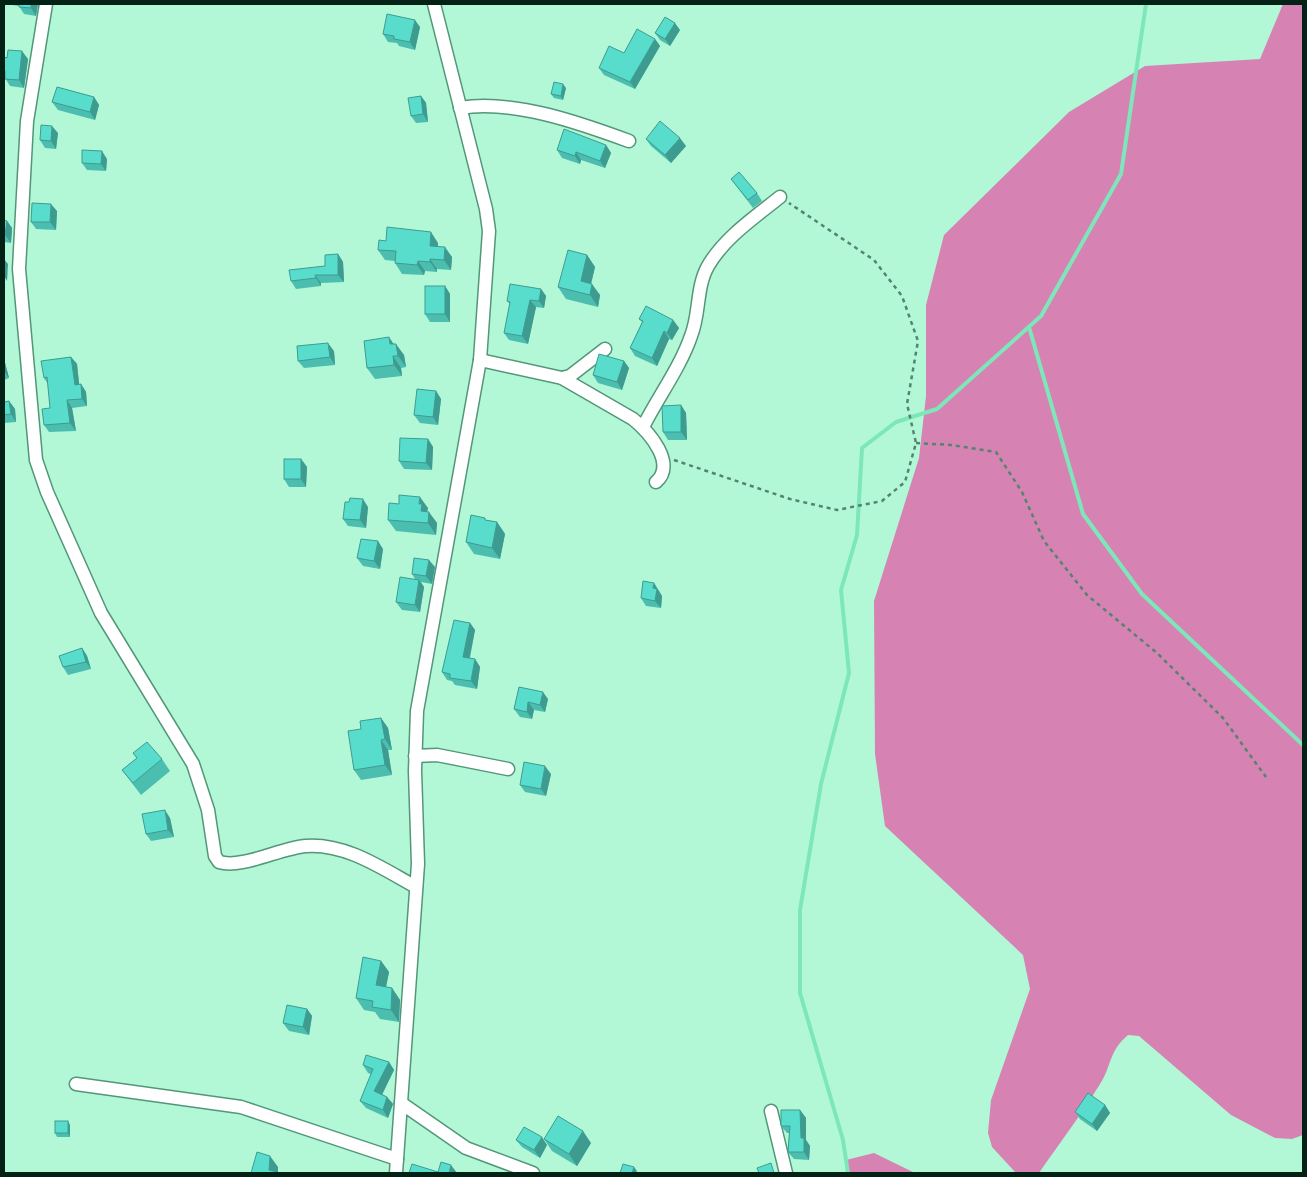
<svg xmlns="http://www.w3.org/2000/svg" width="1307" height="1177" font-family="Karla,sans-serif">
<rect width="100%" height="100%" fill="#b2f8d7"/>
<g fill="#d683b4">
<path d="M1283,4h20v1131l-11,4 -17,-1 -44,-23 -92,-79 -11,-1c-20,17 -16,31 -28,49 -19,31 -41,60 -61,89h-23l-24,-26 -4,-14 3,-33 39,-111 -7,-34 -138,-129 -10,-72 -1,-153 45,-143 7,-62v-91l18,-70 125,-123 76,-46 115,-7z"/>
<polygon points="874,1153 915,1173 846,1173 846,1160"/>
</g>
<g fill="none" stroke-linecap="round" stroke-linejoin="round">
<g stroke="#7de7ba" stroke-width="4">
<polyline points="1029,327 1083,514 1142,594 1303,745"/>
<polyline points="848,1173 843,1140 800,993 800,910 821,784 849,673 841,590 857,535 862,448 896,422 937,409 1041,316 1121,174 1146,4"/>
</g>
<defs>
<g id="street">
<path d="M46,4l-19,117 -8,148 17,191 11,32 54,121 92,151 15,46 7,46 4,6c23,7 61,-14 87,-16 40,-3 77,23 110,41"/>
<path d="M460,108c53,-9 120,15 169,33"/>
<polyline points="480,360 562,378 570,376 605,349"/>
<path d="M562,378l71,41c16,13 44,45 23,63"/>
<path d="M643,427c15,-30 37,-59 48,-91 9,-22 5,-49 17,-70 16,-28 47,-49 72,-69"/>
<polyline points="415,756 437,755 508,769"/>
<polyline points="76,1084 241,1107 397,1159"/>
<polyline points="401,1103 466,1148 533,1173"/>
<polyline points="771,1111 786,1173"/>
<polyline points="396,1173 418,864 415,771 417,711 480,360 489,231 486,209 434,4"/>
</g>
</defs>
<use href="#street" stroke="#539679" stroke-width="15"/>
<g stroke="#54846f" stroke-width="2.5" stroke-dasharray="4 4" stroke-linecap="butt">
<polyline points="916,443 951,445 996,452 1022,492 1044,541 1087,595 1157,653 1223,718 1266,777"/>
<polyline points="674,460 790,499 837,510 882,501 905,482 916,443 907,404 918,341 902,296 874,260 789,203"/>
</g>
<use href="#street" stroke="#fff" stroke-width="12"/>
</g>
<g fill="#4cbeb0">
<polygon points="11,4 38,4 36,16 24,14 19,6 12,5"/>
<polygon points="420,27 415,50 399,46 397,43 388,42 383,34"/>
<polygon points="680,30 670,46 660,40 655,33"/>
<polygon points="655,39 660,46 635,89 604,75 599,68 624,53"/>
<polygon points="4,57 28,59 24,88 10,86 5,78 4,78"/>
<polygon points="566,88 563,100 554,98 551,94"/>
<polygon points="421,96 426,103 428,122 416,123 411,116"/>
<polygon points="94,97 99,105 95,120 58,110 52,102"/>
<polygon points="58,133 56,149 45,148 40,140"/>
<polygon points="646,139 686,146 671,163 651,146"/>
<polygon points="606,145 611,153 605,168 581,160 580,164 562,158 557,150"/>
<polygon points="107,159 106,171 87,170 82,163"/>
<polygon points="731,179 757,193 762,201 753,208"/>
<polygon points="57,211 56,230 36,229 31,222"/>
<polygon points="4,220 7,221 12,228 11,243 4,242"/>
<polygon points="438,243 438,246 452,257 451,270 437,269 437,272 425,271 424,275 402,274 395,263 395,261 385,260 378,250"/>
<polygon points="338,254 343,262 344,282 321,283 321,286 296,289 291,281 325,266"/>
<polygon points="587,255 595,267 591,284 600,295 598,307 566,299 558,287"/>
<polygon points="445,286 450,294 450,322 430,322 425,314"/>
<polygon points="541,289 546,296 544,308 536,307 528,344 509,340 504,333 510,304 507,301"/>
<polygon points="639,319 673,320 679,328 672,340 669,339 657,366 635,356 630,348 642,322"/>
<polygon points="394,344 404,355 406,367 401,368 402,376 375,379 367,368"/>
<polygon points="334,351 335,365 304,368 298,361"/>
<polygon points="71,357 77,364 79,384 81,384 86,392 87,406 72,408 76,431 49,432 44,425 50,408 48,384 44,378"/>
<polygon points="4,359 9,378 4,380"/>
<polygon points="624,361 629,368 622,390 598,383 593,375"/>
<polygon points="436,391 441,399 438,425 420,423 414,415"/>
<polygon points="9,401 15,409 16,422 4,423 4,402"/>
<polygon points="681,405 686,413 687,440 668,440 663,432"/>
<polygon points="428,439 433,447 432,470 404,469 399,461"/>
<polygon points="301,459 307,467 306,487 289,487 284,479"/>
<polygon points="368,507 366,528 348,526 343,519"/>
<polygon points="428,508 427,511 437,523 436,535 396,531 388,520"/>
<polygon points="486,520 497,522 505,534 500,559 474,554 466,542"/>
<polygon points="383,549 380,569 363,566 357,558"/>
<polygon points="435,567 432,584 421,582 424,587 420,612 402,610 396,602 415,579 412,574"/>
<polygon points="654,583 662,596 661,608 646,606 641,598"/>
<polygon points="470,623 475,630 470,658 475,659 480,667 477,689 455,685 452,681 447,680 442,672"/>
<polygon points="82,648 87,656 91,669 68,675 63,667"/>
<polygon points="519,687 548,699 545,712 534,710 532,719 520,717 514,709"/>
<polygon points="381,718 388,728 392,750 388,750 392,775 361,780 354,770 361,729"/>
<polygon points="133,753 162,759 170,771 141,795 122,770 137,758"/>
<polygon points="551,774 546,796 525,792 520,785"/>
<polygon points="170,818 174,837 151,841 146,834"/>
<polygon points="381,961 389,972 386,987 392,988 400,1000 399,1022 380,1019 375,1012 364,1010 356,998"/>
<polygon points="307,1009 312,1016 309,1035 289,1031 283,1023"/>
<polygon points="389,1062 394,1070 382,1094 387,1097 393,1104 388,1118 366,1108 360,1101 371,1074 368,1073 363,1065"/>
<polygon points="1105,1105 1110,1113 1097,1131 1080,1119 1075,1112"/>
<polygon points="800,1110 806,1118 806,1140 810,1146 809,1160 794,1159 788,1152 789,1133 787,1133 781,1126"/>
<polygon points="70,1125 70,1137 57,1137 55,1133"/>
<polygon points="544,1139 591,1143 577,1166 552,1151"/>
<polygon points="516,1140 547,1145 540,1158 522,1147"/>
</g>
<g fill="#3e9b90">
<polygon points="31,4 38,4 36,16 31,8"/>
<polygon points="415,20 420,27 415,50 410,42"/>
<polygon points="675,23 680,30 670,46 665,39"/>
<polygon points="655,39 660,46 635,89 630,82"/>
<polygon points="22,51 28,59 24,88 19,80"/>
<polygon points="563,84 566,88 563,100 561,96"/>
<polygon points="421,96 426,103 428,122 423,114"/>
<polygon points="94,97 99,105 95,120 90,112"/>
<polygon points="52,126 58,133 56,149 51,141"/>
<polygon points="680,138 686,146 671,163 665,155"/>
<polygon points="606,145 611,153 605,168 600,161"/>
<polygon points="102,151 107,159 106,171 101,164"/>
<polygon points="576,152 581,160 580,164 575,156"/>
<polygon points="51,204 57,211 56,230 50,222"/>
<polygon points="7,221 12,228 11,243 5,235"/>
<polygon points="431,232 438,243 437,256 430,246"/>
<polygon points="445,247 452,257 451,270 444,260"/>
<polygon points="338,254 343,262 344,282 338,275"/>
<polygon points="587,255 595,267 589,292 581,281"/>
<polygon points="4,259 8,264 7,281 4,276"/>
<polygon points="430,259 437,269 437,272 430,262"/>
<polygon points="418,261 425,271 424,275 417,265"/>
<polygon points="315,275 321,283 321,286 316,278"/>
<polygon points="592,284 600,295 598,307 590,295"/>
<polygon points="445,286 450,294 450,322 445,314"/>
<polygon points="541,289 546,296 544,308 539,301"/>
<polygon points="530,300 536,307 528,344 522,336"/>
<polygon points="673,320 679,328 672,340 667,333"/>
<polygon points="664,331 669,339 657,366 652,358"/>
<polygon points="389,337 397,349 390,344"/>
<polygon points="328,343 334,351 335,365 330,357"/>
<polygon points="396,344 404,355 406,367 398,356"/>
<polygon points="393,356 401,368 402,376 394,365"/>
<polygon points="71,357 77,364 80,392 75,385"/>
<polygon points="4,359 9,378 4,371"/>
<polygon points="624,361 629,368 622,390 617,382"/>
<polygon points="81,384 86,392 87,406 82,399"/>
<polygon points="436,391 441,399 438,425 433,417"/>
<polygon points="67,400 72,408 76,431 70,423"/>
<polygon points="9,401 15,409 16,422 11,414"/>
<polygon points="681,405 686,413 687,440 681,432"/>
<polygon points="428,439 433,447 432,470 426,463"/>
<polygon points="301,459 307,467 306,487 301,479"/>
<polygon points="420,497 428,508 427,512 429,512 437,523 436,535 428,523 421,511 419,504"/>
<polygon points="363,499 368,507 366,528 360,520"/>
<polygon points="497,522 505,534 500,559 492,548"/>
<polygon points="378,541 383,549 380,569 374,561"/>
<polygon points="429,560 435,567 432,584 426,576"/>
<polygon points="419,580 424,587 420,612 415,605"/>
<polygon points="654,583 662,596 661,608 655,601 653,588"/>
<polygon points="470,623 475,630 468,665 463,657"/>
<polygon points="82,648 87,656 91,669 86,662"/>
<polygon points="475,659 480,667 477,689 471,681"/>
<polygon points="543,692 548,699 545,712 540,705"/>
<polygon points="528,702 534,710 532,719 527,712"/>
<polygon points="381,718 388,728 392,750 385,739"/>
<polygon points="381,740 388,750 392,775 385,765"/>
<polygon points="545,766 551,774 546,796 541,789"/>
<polygon points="165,810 170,818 174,837 168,830"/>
<polygon points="381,961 389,972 384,997 376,985"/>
<polygon points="392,988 400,1000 399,1022 391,1010"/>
<polygon points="307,1009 312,1016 309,1035 303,1027"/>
<polygon points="389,1062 394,1070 380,1099 374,1091"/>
<polygon points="387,1097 393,1104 388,1118 383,1110"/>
<polygon points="1105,1105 1110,1113 1097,1131 1092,1124"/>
<polygon points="800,1110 806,1118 806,1140 810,1146 809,1160 804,1152 801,1138"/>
<polygon points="68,1121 70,1125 70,1137 68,1133"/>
<polygon points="583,1131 591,1143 577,1166 569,1154"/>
<polygon points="542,1137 547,1145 540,1158 534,1150"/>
<polygon points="270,1156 278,1167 278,1173 269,1170"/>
<polygon points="451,1165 457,1173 449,1173"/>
<polygon points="634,1167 637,1171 636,1173 632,1173"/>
</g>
<g fill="#58ddcd" stroke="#3e9b90">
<polygon points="19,4 31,4 31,8 19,7"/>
<polygon points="387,14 415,20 410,42 394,39 394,36 383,34"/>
<polygon points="665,17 675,23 665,39 655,33"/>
<polygon points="637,29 655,39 630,82 599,68 609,46 624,53"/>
<polygon points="8,50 22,51 19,80 5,79 5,71 4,71 4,57 7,58"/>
<polygon points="554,82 563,84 561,96 551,94"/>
<polygon points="57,87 94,97 90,112 52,102"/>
<polygon points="421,96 423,114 411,116 408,98"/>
<polygon points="660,121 680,138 665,155 646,139"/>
<polygon points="41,125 52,126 51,141 40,140"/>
<polygon points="564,129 606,145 600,161 576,152 575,156 557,150"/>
<polygon points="82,150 102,151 101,164 82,163"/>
<polygon points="739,172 757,193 748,200 731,179"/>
<polygon points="32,203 51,204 50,222 31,222"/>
<polygon points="4,220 7,221 5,235 4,235"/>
<polygon points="387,227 431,232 430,246 445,247 444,260 430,259 430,262 418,261 417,265 395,263 396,251 378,250 379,240 386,241"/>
<polygon points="568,250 587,255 581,281 592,284 590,295 558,287"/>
<polygon points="338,254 338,275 315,275 316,278 291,281 289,270 325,266 325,255"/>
<polygon points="510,284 541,289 539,301 530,300 522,336 504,333 510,302 507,301"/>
<rect x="425" y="286" width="20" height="28"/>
<polygon points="646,306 673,320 667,333 664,331 652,358 630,348 643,321 639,319"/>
<polygon points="389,337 390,344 396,344 398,356 393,356 394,365 367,368 364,341"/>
<polygon points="328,343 330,357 298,361 297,346"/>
<polygon points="599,354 624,361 617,382 593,375"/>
<polygon points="71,357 75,385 81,384 82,399 67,400 70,423 44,425 42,409 50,408 47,377 44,378 41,361"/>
<polygon points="417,389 436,391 433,417 414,415"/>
<polygon points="9,401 11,414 4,415 4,402"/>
<polygon points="681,405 681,432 663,432 662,406"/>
<polygon points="400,438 428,439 426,463 399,461"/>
<rect x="284" y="459" width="17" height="20"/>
<polygon points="399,495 420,497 419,504 422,504 421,511 429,512 428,523 388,520 389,503 399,504"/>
<polygon points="350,498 363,499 360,520 343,519 345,502 349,502"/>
<polygon points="471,515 485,518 485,520 497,522 492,548 466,542"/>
<polygon points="361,539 378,541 374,561 357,558"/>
<polygon points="414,558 429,560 426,576 412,574"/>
<polygon points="400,577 419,580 415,605 396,602"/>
<polygon points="643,581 654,583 653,588 657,589 655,601 641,598"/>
<polygon points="454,620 470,623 463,657 475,659 471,681 450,678 450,674 442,672"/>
<polygon points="82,648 86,662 63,667 59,656"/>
<polygon points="519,687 543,692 540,705 528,702 527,712 514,709"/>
<polygon points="381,718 385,739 381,740 385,765 354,770 348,731 361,729 360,721"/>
<polygon points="147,742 162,759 133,783 122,770 137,758 133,753"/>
<polygon points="524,762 545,766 541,789 520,785"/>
<polygon points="165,810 168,830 146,834 142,814"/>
<polygon points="363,957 381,961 376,985 392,988 391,1010 372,1007 373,1001 356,998"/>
<polygon points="287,1005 307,1009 303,1027 283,1023"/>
<polygon points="366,1055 389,1062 374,1091 387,1097 383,1110 360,1101 373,1069 363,1065"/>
<polygon points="1088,1093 1105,1105 1092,1124 1075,1112"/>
<polygon points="781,1110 800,1110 801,1138 804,1138 804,1152 788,1152 790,1126 781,1126"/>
<polygon points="558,1116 583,1131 569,1154 544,1139"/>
<rect x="55" y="1121" width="13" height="12"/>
<polygon points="524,1127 542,1137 534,1150 516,1140"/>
<polygon points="257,1152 270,1156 269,1170 280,1173 251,1173"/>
<polygon points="441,1162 451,1165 449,1173 409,1173 412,1164 438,1172"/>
<polygon points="771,1163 774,1173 759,1173 757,1168"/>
<polygon points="623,1164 634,1167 632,1173 620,1173"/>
</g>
<rect width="1307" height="1177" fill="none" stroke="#042116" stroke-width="10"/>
</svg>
